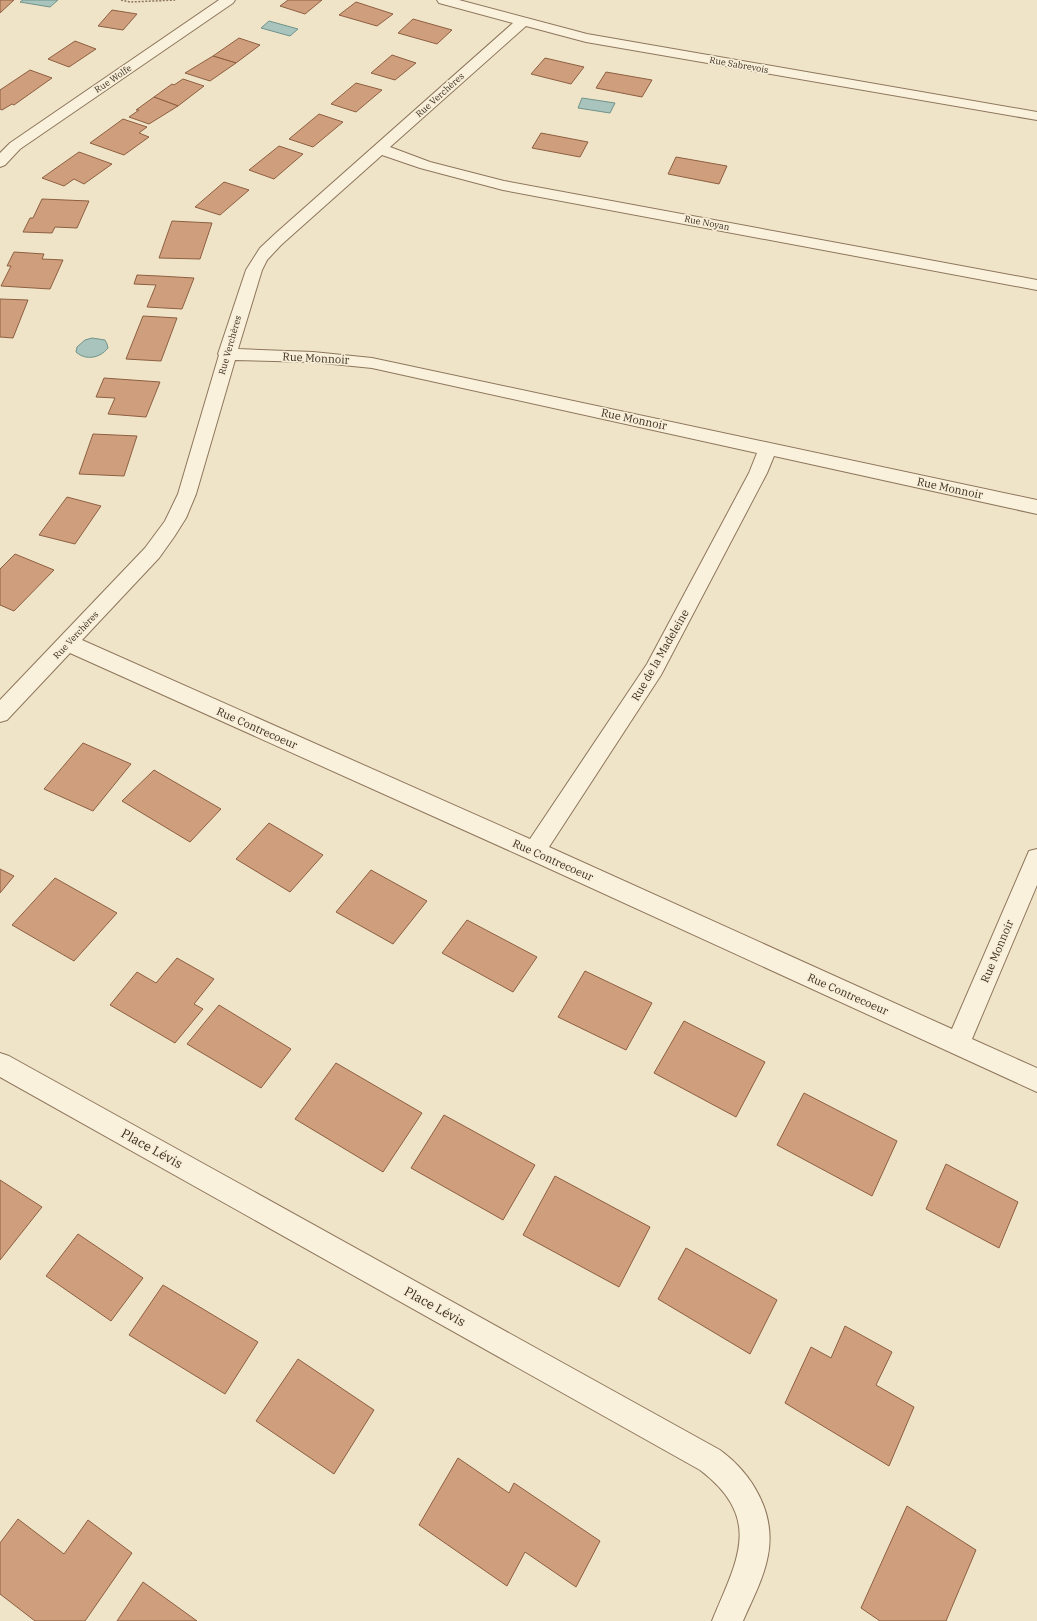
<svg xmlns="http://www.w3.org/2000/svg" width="1037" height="1621" font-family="'IBM Plex Serif',serif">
<rect width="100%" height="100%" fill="#f0e4c8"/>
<g fill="#a9c4bc" stroke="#6f938a">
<polygon points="23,0 58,0 50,7 20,2"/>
<polygon points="269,21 298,29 290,36 261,28"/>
<polygon points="582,98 615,103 610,113 578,108"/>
<path d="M92,338l13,2 2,4 1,4c-8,10 -22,13 -32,4l1,-5 8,-7z"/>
</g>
<g fill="#cf9f7d" stroke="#8d5f41">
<polygon points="0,0 14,0 0,13"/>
<polygon points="288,0 322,0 305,14 280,6"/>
<polygon points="356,2 393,14 377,26 339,15"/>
<polygon points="112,10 137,14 123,30 98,26"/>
<polygon points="413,19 452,30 437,44 398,33"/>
<polygon points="239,38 260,45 236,63 213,56"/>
<polygon points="75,41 96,49 69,67 48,59"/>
<polygon points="392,55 416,63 395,80 371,73"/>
<polygon points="213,56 236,63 210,81 185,73"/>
<polygon points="545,58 584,67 571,84 531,74"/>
<polygon points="30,70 52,78 14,105 12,104 2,110 0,109 0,90"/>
<polygon points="606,72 652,80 642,97 596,88"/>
<polygon points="183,79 204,86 178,106 154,97 172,84 174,85"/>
<polygon points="356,83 382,90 356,112 331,104"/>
<polygon points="154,97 178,106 149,124 129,117 139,110 136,110"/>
<polygon points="319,114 343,122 313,147 289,139"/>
<polygon points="123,119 147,127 139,133 149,137 124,155 90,143"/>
<polygon points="541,133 588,142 580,157 532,148"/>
<polygon points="279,146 303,154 274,179 249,170"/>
<polygon points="79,152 112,164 84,184 74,179 64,186 42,178"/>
<polygon points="676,157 727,166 719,184 668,174"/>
<polygon points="224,182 249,190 220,215 195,207"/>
<polygon points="42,199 89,201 77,228 55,227 52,233 23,232 30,218 33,218"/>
<polygon points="172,221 212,223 200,259 159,258"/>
<polygon points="14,252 44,254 42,259 63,260 50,289 1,286 11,266 7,266"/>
<polygon points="137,275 159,276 194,278 182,309 147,307 156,285 134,284"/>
<polygon points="0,299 28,300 13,338 0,337"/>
<polygon points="143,316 177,318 161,361 126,359"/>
<polygon points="104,378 160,382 146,417 108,414 115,398 96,397"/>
<polygon points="93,434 137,436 124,476 79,474"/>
<polygon points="67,497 101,506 75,544 39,535"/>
<polygon points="15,554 54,570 14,611 0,605 0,569"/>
<polygon points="83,743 131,764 93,811 44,789"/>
<polygon points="154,770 221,809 190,842 122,801"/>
<polygon points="269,823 323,855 290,892 236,859"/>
<polygon points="0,869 14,876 0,893"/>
<polygon points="371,870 427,901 393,944 336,912"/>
<polygon points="55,878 117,913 74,961 12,925"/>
<polygon points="467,920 537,957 513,992 442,953"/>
<polygon points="177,958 214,979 194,1004 203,1009 175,1043 110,1005 137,972 156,983"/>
<polygon points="585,971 652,1003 626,1050 558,1017"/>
<polygon points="219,1005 291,1049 261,1088 187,1044"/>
<polygon points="684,1021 765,1062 736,1117 654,1073"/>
<polygon points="336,1063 422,1113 383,1172 295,1119"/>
<polygon points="804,1093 897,1141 872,1196 777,1145"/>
<polygon points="444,1115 535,1165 503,1220 411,1168"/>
<polygon points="946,1164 1018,1202 999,1248 926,1209"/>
<polygon points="555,1176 650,1227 619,1287 523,1235"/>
<polygon points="0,1180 42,1207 0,1260"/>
<polygon points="78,1234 143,1278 111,1321 46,1276"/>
<polygon points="686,1248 777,1300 750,1354 658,1299"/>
<polygon points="163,1285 258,1342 225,1394 129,1335"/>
<polygon points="845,1326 892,1352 876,1385 914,1407 889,1466 785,1403 811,1347 831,1358"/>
<polygon points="298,1359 374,1410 334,1474 256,1421"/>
<polygon points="458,1458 509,1493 514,1483 600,1541 576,1587 525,1552 507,1586 419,1525"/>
<polygon points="907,1506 976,1550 946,1621 880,1621 861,1608"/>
<polygon points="18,1519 64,1554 88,1520 132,1553 85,1621 35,1621 0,1594 0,1543"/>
<polygon points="143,1582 197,1621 117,1621"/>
</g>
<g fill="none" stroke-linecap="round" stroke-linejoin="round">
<defs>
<g id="street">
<polygon points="219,0 235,0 233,3 20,149 5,165 0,167 0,153 10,143"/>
<path d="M437,0h22l128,34 450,78v8l-451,-78 -60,-16 -136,121 40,15 74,19 533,99v10l-534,-100 -83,-22 -38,-13 -101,90 -14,15 -5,10 -24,79 75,3 59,6 665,142v14l-263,-58 -7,17 -106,202 -112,172 403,182 74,-171 3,-7 8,-2v36l-65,154 65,29v24l-511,-234 -456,-205 -63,67 -7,2v-22l145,-152 20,-27 13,-27 41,-139 -1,-1 28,-84 14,-22 16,-15 237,-210 -74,-20zM235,360l78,2 59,6 385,85 -8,20 -102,191 -117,175 -448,-199 77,-82 15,-21 12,-19 10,-24z"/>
<path d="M0,1053l9,3 711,394c33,24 56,64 48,105 -4,23 -16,45 -25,66h-31c25,-61 52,-102 -12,-151l-700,-393z"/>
</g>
</defs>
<use href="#street" stroke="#8d765c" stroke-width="2"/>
<polyline stroke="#8d765c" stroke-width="1.5" stroke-dasharray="2 1.5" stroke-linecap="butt" points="121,0 130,2 176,0"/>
<use href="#street" fill="#faf1dc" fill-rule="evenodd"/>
</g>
<g text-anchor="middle" stroke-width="3.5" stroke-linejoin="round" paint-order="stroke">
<g font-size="9" fill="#3d2e20" stroke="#f7eed8">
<text transform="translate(739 65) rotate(10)" y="3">Rue Sabrevois</text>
<text transform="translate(113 79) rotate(-34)" y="3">Rue Wolfe</text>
<text transform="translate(440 95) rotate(-42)" y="3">Rue Verchères</text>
<text transform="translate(707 223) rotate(11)" y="3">Rue Noyan</text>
<text transform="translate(230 345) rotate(-74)" y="3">Rue Verchères</text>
<text transform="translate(76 635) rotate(-47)" y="3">Rue Verchères</text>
</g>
<g font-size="11" fill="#3d2e20" stroke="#f7eed8">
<text transform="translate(316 358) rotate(3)" y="4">Rue Monnoir</text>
<text transform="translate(634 419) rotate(12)" y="4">Rue Monnoir</text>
<text transform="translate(950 488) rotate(12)" y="4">Rue Monnoir</text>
<text transform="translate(660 655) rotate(-60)" y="4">Rue de la Madeleine</text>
<text transform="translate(257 728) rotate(24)" y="4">Rue Contrecoeur</text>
<text transform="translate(553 860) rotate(24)" y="4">Rue Contrecoeur</text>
<text transform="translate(997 951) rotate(-67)" y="4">Rue Monnoir</text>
<text transform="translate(848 994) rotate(24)" y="4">Rue Contrecoeur</text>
</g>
<g font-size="13" fill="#3d2e20" stroke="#f7eed8">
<text transform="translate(152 1148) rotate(29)" y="5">Place Lévis</text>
<text transform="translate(435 1306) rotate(29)" y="5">Place Lévis</text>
</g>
</g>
</svg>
